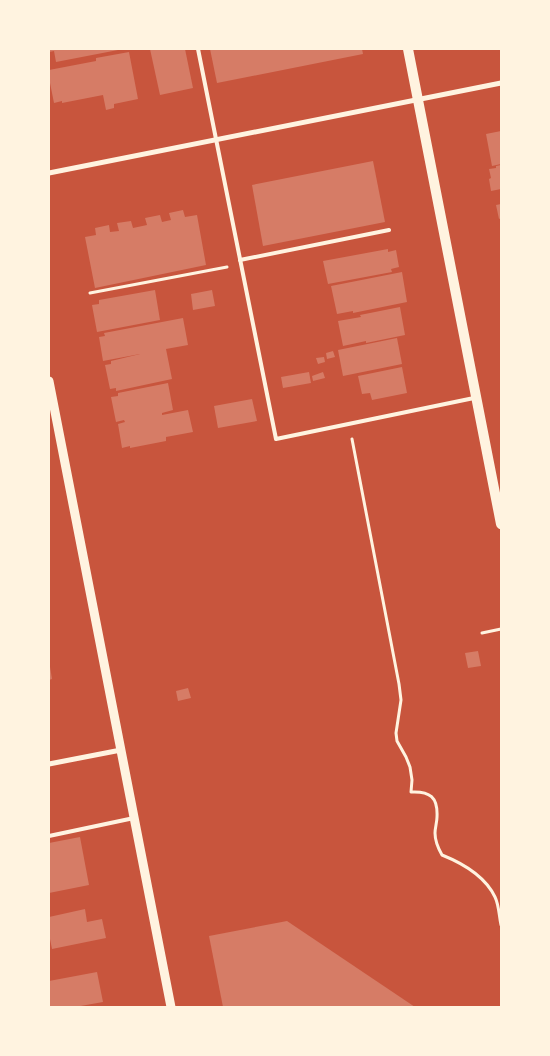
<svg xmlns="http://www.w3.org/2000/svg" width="550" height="1056" font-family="'Source Sans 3',sans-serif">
<rect width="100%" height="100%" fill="#c8553d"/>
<g fill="#d67c66">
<polygon points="49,49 118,49 118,50 56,62 54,51 49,52"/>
<polygon points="150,49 185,49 193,88 160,95"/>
<polygon points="210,49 362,49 363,54 217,83"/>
<polygon points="129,52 138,99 114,104 114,108 106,110 103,95 62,103 62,101 54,103 49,78 49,70 96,61 96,58"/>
<polygon points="501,131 501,164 492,166 486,134"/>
<polygon points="373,161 385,222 263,246 252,185"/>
<polygon points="501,165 501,189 491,191 489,179 491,178 489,169 496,168 496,166"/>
<polygon points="501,204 501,218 499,219 496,205"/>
<polygon points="183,210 185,217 197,215 206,265 95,288 85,237 96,235 95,228 109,225 110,232 119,231 117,223 131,221 133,228 147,225 145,218 160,215 162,222 171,220 169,213"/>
<polygon points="388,249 388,252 396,250 399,267 391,269 392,272 328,284 323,261"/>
<polygon points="402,272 407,302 353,313 353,311 337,314 331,286"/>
<polygon points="155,290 160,320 97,332 92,305 99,304 99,300"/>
<polygon points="212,290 215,306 193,310 191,294"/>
<polygon points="400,307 405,335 366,343 366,341 343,346 338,321 361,317 360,315"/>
<polygon points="183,318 188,345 166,349 172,379 116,391 116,388 110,389 105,365 111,364 111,361 140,354 103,361 99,337 105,336 104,333"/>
<polygon points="397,338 402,364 343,376 338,350"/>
<polygon points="333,351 335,357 327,359 326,353"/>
<polygon points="324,357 325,362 318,364 316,358"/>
<polygon points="402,367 407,393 372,400 370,393 362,394 358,376"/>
<polygon points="309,372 311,383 283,388 281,377"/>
<polygon points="323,372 325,378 313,381 312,376"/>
<polygon points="168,383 173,410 162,413 162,415 188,410 193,432 166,437 166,441 130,448 130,446 122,448 118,424 125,422 124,420 116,422 111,397 118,396 118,393"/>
<polygon points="252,399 257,421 218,428 214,406"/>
<polygon points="478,651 481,666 468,668 465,653"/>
<polygon points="49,667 50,667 52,679 49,680"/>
<polygon points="188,688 191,698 178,701 176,691"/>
<polygon points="80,837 89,885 49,893 49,843"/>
<polygon points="85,909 87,922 102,919 106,938 52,949 49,934 49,917"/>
<polygon points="287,921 415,1007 223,1007 209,936"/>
<polygon points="97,972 103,1002 75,1007 49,1007 49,981"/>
</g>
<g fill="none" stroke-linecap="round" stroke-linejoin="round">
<g stroke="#fff3e0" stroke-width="3">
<polyline points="90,293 227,267"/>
<path d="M352,439l47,245 2,16 -5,33 1,8 9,16 4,10 2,13 -1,12c19,-1 27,5 26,25 0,5 -2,11 -2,16 0,8 3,15 7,22 20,8 43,21 53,42 4,8 4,19 6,28"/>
<polyline points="482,633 501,629"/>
</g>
<g stroke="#fff3e0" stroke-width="4">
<polyline points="198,49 276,439 474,398"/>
<polyline points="240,260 389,230"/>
<polyline points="49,836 134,818"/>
</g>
<g stroke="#fff3e0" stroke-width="5">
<polyline points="49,173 501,83"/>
<polyline points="49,764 121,750"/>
</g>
<polyline stroke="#fff3e0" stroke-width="9" points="49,381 171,1007"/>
<polyline stroke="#fff3e0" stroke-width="10" points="408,49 501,524"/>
</g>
<rect width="550" height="1056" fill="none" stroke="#fff3e0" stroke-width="100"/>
</svg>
